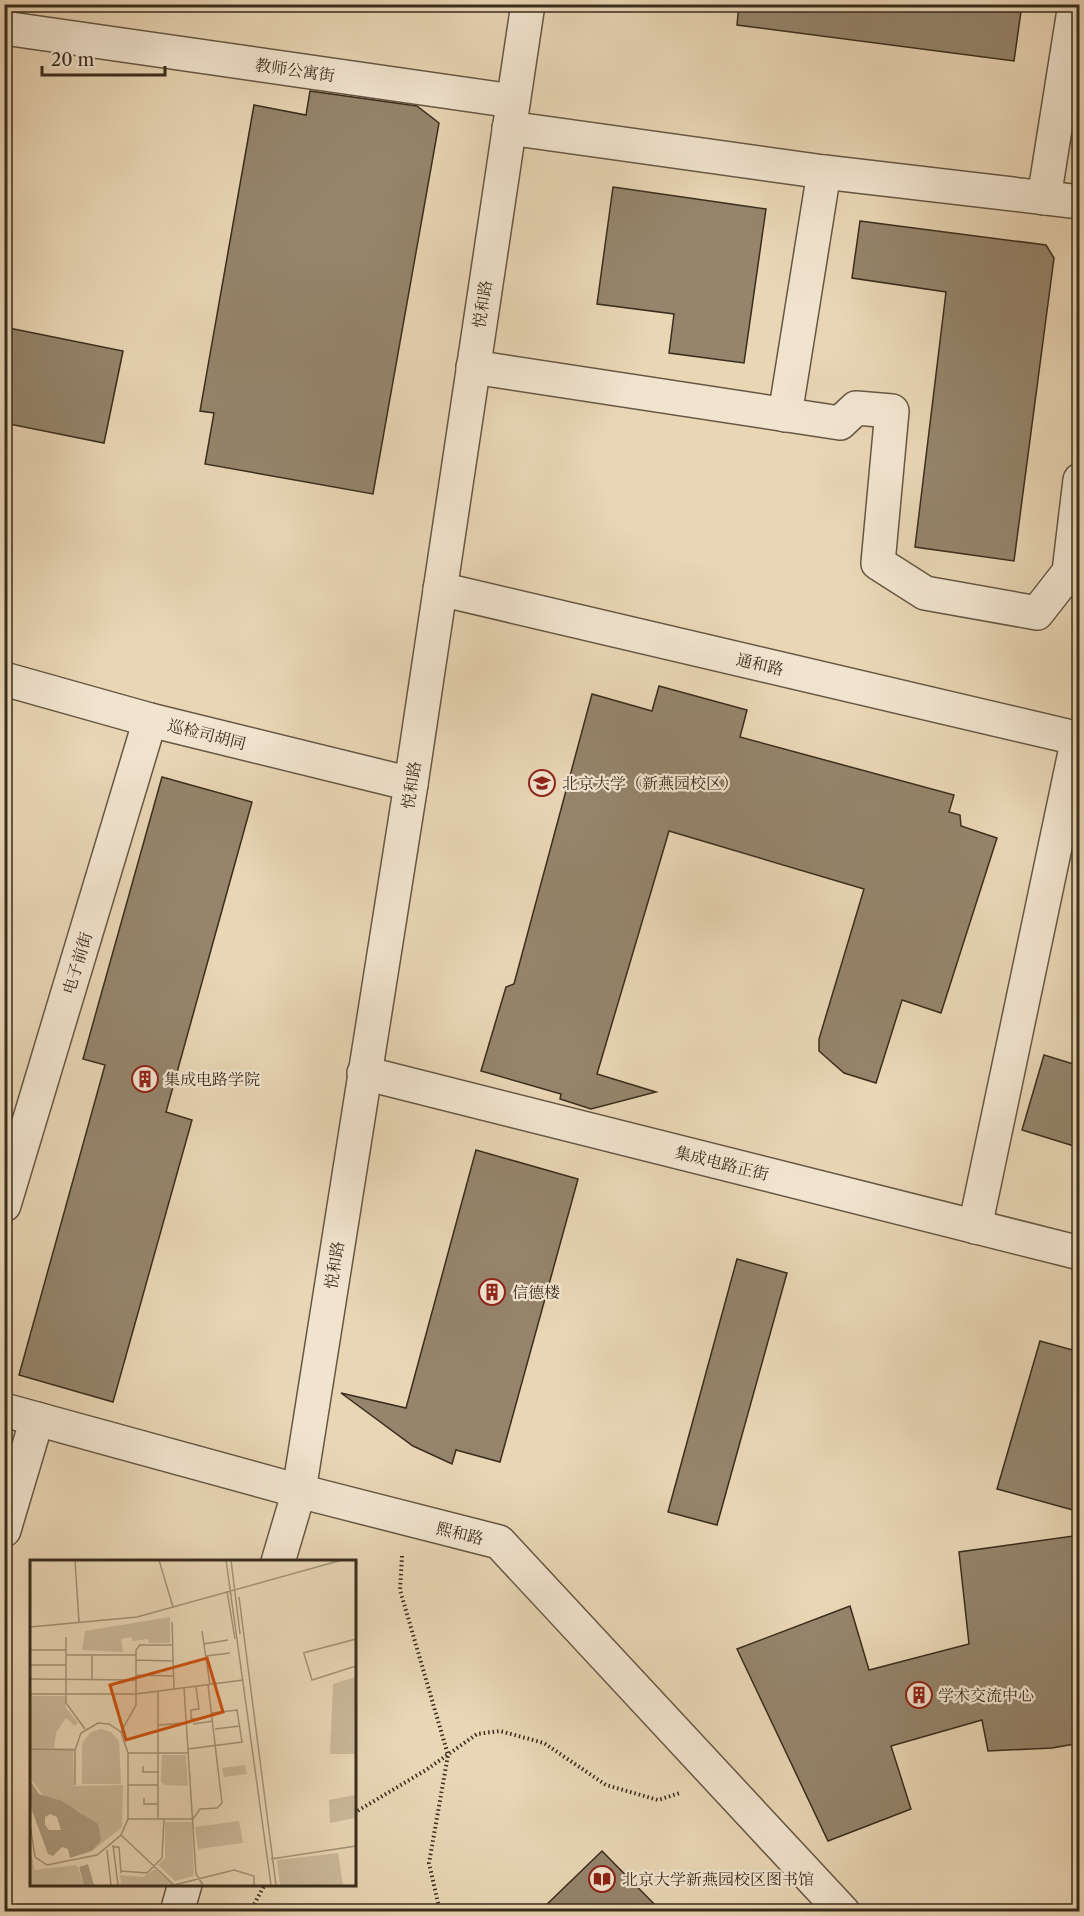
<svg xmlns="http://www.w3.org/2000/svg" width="1084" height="1916" font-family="'Libre Caslon Text','Noto Serif SC',serif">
<rect width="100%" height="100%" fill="#e9d6b5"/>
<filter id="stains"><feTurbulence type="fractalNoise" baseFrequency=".00333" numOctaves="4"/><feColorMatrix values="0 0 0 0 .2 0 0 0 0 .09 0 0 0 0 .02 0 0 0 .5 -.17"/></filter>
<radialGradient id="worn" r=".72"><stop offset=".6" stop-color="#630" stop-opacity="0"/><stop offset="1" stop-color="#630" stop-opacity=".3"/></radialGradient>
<g fill="#95856c" stroke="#3a2d1d" stroke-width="1.5">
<polygon points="739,4 1022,4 1014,61 737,25"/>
<polygon points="310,91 417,106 439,123 373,494 205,464 214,413 200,411 254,105 306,115"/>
<polygon points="613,187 766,209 744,363 669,353 674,314 597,304"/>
<polygon points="860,221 1046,245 1054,258 1014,561 915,547 946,292 852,278"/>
<polygon points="4,327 123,351 104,443 4,423"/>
<polygon points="659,686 747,710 740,737 954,795 949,812 960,815 961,826 997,838 941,1013 902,1000 876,1083 844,1073 819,1051 819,1039 864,889 669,831 597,1074 656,1092 591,1109 560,1099 561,1094 481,1071 506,987 514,984 592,694 652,711"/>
<polygon points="162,777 252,802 166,1112 192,1120 113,1402 19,1375 105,1065 83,1059"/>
<polygon points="1044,1055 1080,1066 1080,1128 1074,1146 1022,1130"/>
<polygon points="476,1150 578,1179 500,1462 456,1450 452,1464 413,1446 341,1393 406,1408"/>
<polygon points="737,1259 787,1273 717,1525 668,1512"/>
<polygon points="1040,1341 1080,1352 1080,1512 997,1489"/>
<polygon points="1080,1535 1080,1743 1052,1748 988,1751 982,1720 891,1746 911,1809 828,1841 737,1649 850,1606 869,1670 969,1644 959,1552"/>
<polygon points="602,1851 661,1911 540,1911"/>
</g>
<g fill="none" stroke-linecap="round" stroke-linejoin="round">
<defs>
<g id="minor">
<polyline points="4,28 513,101"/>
<polyline points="509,128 824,172 1080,202"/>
<polyline points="1044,198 1075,4"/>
<polyline points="473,367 840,423 856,408 892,411 878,563 925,593 1037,613 1069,572 1080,480"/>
<polyline points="785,415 824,172"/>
<polyline points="440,589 1080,739"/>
<polyline points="4,679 150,720 411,784"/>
<polyline points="364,1073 1080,1253"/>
<polyline points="4,1205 150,720"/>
<polyline points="975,1227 1078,738"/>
<polyline points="4,1410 299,1491 499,1542 843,1912"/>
<polyline points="4,1530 37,1419"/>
<polyline points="278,1562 299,1491 411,784 528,4"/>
<polyline points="177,1912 185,1884"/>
</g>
</defs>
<use href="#minor" stroke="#665743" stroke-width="36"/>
<g stroke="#3a2d1d" stroke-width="4" stroke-dasharray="1.5 3" stroke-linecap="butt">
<polyline points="402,1556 400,1590 448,1755 429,1863 440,1912"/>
<polyline points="354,1813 426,1770 477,1734 500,1731 544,1743 606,1785 658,1800 680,1793"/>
<polyline points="250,1912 265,1884"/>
</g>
<use href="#minor" stroke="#f1e4cf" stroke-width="33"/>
</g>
<defs>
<symbol id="university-ring" viewBox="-11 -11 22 22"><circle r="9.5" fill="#f1e4cf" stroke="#8f2418" stroke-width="1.5"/><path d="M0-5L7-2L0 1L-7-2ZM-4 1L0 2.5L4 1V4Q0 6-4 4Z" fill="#8f2418"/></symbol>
<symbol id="building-ring" viewBox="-11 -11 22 22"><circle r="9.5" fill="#f1e4cf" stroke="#8f2418" stroke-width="1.5"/><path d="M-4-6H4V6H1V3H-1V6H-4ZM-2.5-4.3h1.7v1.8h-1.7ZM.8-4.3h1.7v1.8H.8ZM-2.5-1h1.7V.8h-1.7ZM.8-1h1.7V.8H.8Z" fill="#8f2418"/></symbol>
<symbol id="library-ring" viewBox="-11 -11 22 22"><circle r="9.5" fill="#f1e4cf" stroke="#8f2418" stroke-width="1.5"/><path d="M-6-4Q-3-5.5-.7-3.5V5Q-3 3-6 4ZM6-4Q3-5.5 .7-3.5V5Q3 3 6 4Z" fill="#8f2418"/></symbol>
</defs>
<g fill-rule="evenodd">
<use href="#university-ring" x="527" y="768" width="30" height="30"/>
<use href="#building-ring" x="130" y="1064" width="30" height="30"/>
<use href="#building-ring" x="477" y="1277" width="30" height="30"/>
<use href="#building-ring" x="904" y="1680" width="30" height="30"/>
<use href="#library-ring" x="587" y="1864" width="30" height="30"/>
</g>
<g text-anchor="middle" stroke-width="4.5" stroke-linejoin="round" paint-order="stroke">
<g font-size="16" fill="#3a2d1d" stroke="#f1e4cf">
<text transform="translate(295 70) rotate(8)" y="6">教师公寓街</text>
<text transform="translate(482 304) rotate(-81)" y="6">悦和路</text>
<text transform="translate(760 664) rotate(13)" y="6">通和路</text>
<text transform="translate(207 734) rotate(14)" y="6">巡检司胡同</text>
<text transform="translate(411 785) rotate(-81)" y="6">悦和路</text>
<text transform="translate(77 963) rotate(-73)" y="6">电子前街</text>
<text transform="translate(722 1163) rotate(14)" y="6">集成电路正街</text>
<text transform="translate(334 1265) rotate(-81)" y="6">悦和路</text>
<text transform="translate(460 1533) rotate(14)" y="6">熙和路</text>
</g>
<g font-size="16" fill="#3a2d1d" stroke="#f1e4cf" text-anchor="start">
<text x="562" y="789">北京大学（新燕园校区）</text>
<text x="164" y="1085">集成电路学院</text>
<text x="512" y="1298">信德楼</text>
<text x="938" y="1701">学术交流中心</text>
<text x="622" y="1885">北京大学新燕园校区图书馆</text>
</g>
</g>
<g transform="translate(30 1560)">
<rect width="326" height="326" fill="#e9d6b5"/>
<path d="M140,57v26h-21l-1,-4 -15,2 -2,-4 -10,2 2,13 -41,-2 3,-19zM325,117v77h-25l3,-70zM0,136h35l1,12 12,15 -3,3 -9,-8 -10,15 -2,15h19l1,38 49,-1 -1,42 -30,24 8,-11 -7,-16 -12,-12 -38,-17 -13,-17zM71,169l10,3 8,9 2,43h-39v-41l9,-11zM132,195h24l2,31 -23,-1 -4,-3zM215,205l2,9 -23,3 -2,-9zM325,235v23l-25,5 -1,-23zM209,261l4,22 -45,6 -3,-22zM135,262h27l2,54 -19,5 -17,-16 7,-7zM0,288l5,22 42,-5 7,20h-54zM308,293l5,32h-63l-3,-25zM125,309l18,16h-52l-1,-10 23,2z" fill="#cbb99b"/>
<path d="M0,220l9,14 23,7 36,23 3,16 -9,11 -22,7 -2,-9 -6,-2 -9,9 -5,-2 -18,-49zM20,254l7,3 4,13h-12l-4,-5v-8zM58,304l6,21h-10l-5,-18z" fill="#ae9d81" fill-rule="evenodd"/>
<path fill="none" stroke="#a39278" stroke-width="1.5" d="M45,0l4,62M129,0l14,47M196,0l45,325M201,0l9,74M197,31l8,48M209,37l37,288M142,62l2,68M0,67l107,-10 205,-57M172,71l8,54M36,77v66l19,26M174,84l24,-4M0,90h36M273,93l53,-14M274,94l8,26 44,-14M36,95h70M62,95v25M176,96l24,-3M106,100l37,1M0,105h36M106,115l37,1M0,119l106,1M166,127l3,22 -8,1v9l15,-1M154,128l12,186 7,11M128,132v127M0,134h106l107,-14M163,164l20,-3M129,165l26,-2M185,169l25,-3M0,189l45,1M158,189l54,-7 -5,-32 -25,3M98,193h61M113,206v6h16M45,225v-35l6,-17 17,-10 11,1 12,8M98,225h30M114,238v6h14M98,259h65l7,-10 17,-1 5,-5 -14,-118M0,264l5,33 12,8 50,-10 24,-20 7,-16v-66l-7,-21 15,-27v-55l4,-5h33M91,275l53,50M83,285l5,40M83,287h6l2,26M77,290l4,35M241,299l85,-13M91,311l26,2 15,-15 2,-39M144,325l60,-15 20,6v9"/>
<path fill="#ce520f" fill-opacity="0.15" stroke="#ce520f" stroke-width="3" d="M177,98l16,54 -97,28 -16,-55z"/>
<rect width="326" height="326" fill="none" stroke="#3a2d1d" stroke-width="3"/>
</g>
<rect width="1084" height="1916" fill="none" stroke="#e9d6b5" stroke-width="24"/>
<rect x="6" y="6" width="1072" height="1904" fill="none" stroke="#3a2d1d" stroke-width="3"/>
<rect x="12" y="12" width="1060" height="1892" fill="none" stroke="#3a2d1d" stroke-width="1.5"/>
<path d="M42 66v9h123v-9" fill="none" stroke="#3a2d1d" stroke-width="3"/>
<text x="51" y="66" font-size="18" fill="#3a2d1d" stroke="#f1e4cf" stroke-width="4.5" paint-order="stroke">20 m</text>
<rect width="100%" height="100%" filter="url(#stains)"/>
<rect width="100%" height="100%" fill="url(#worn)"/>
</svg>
